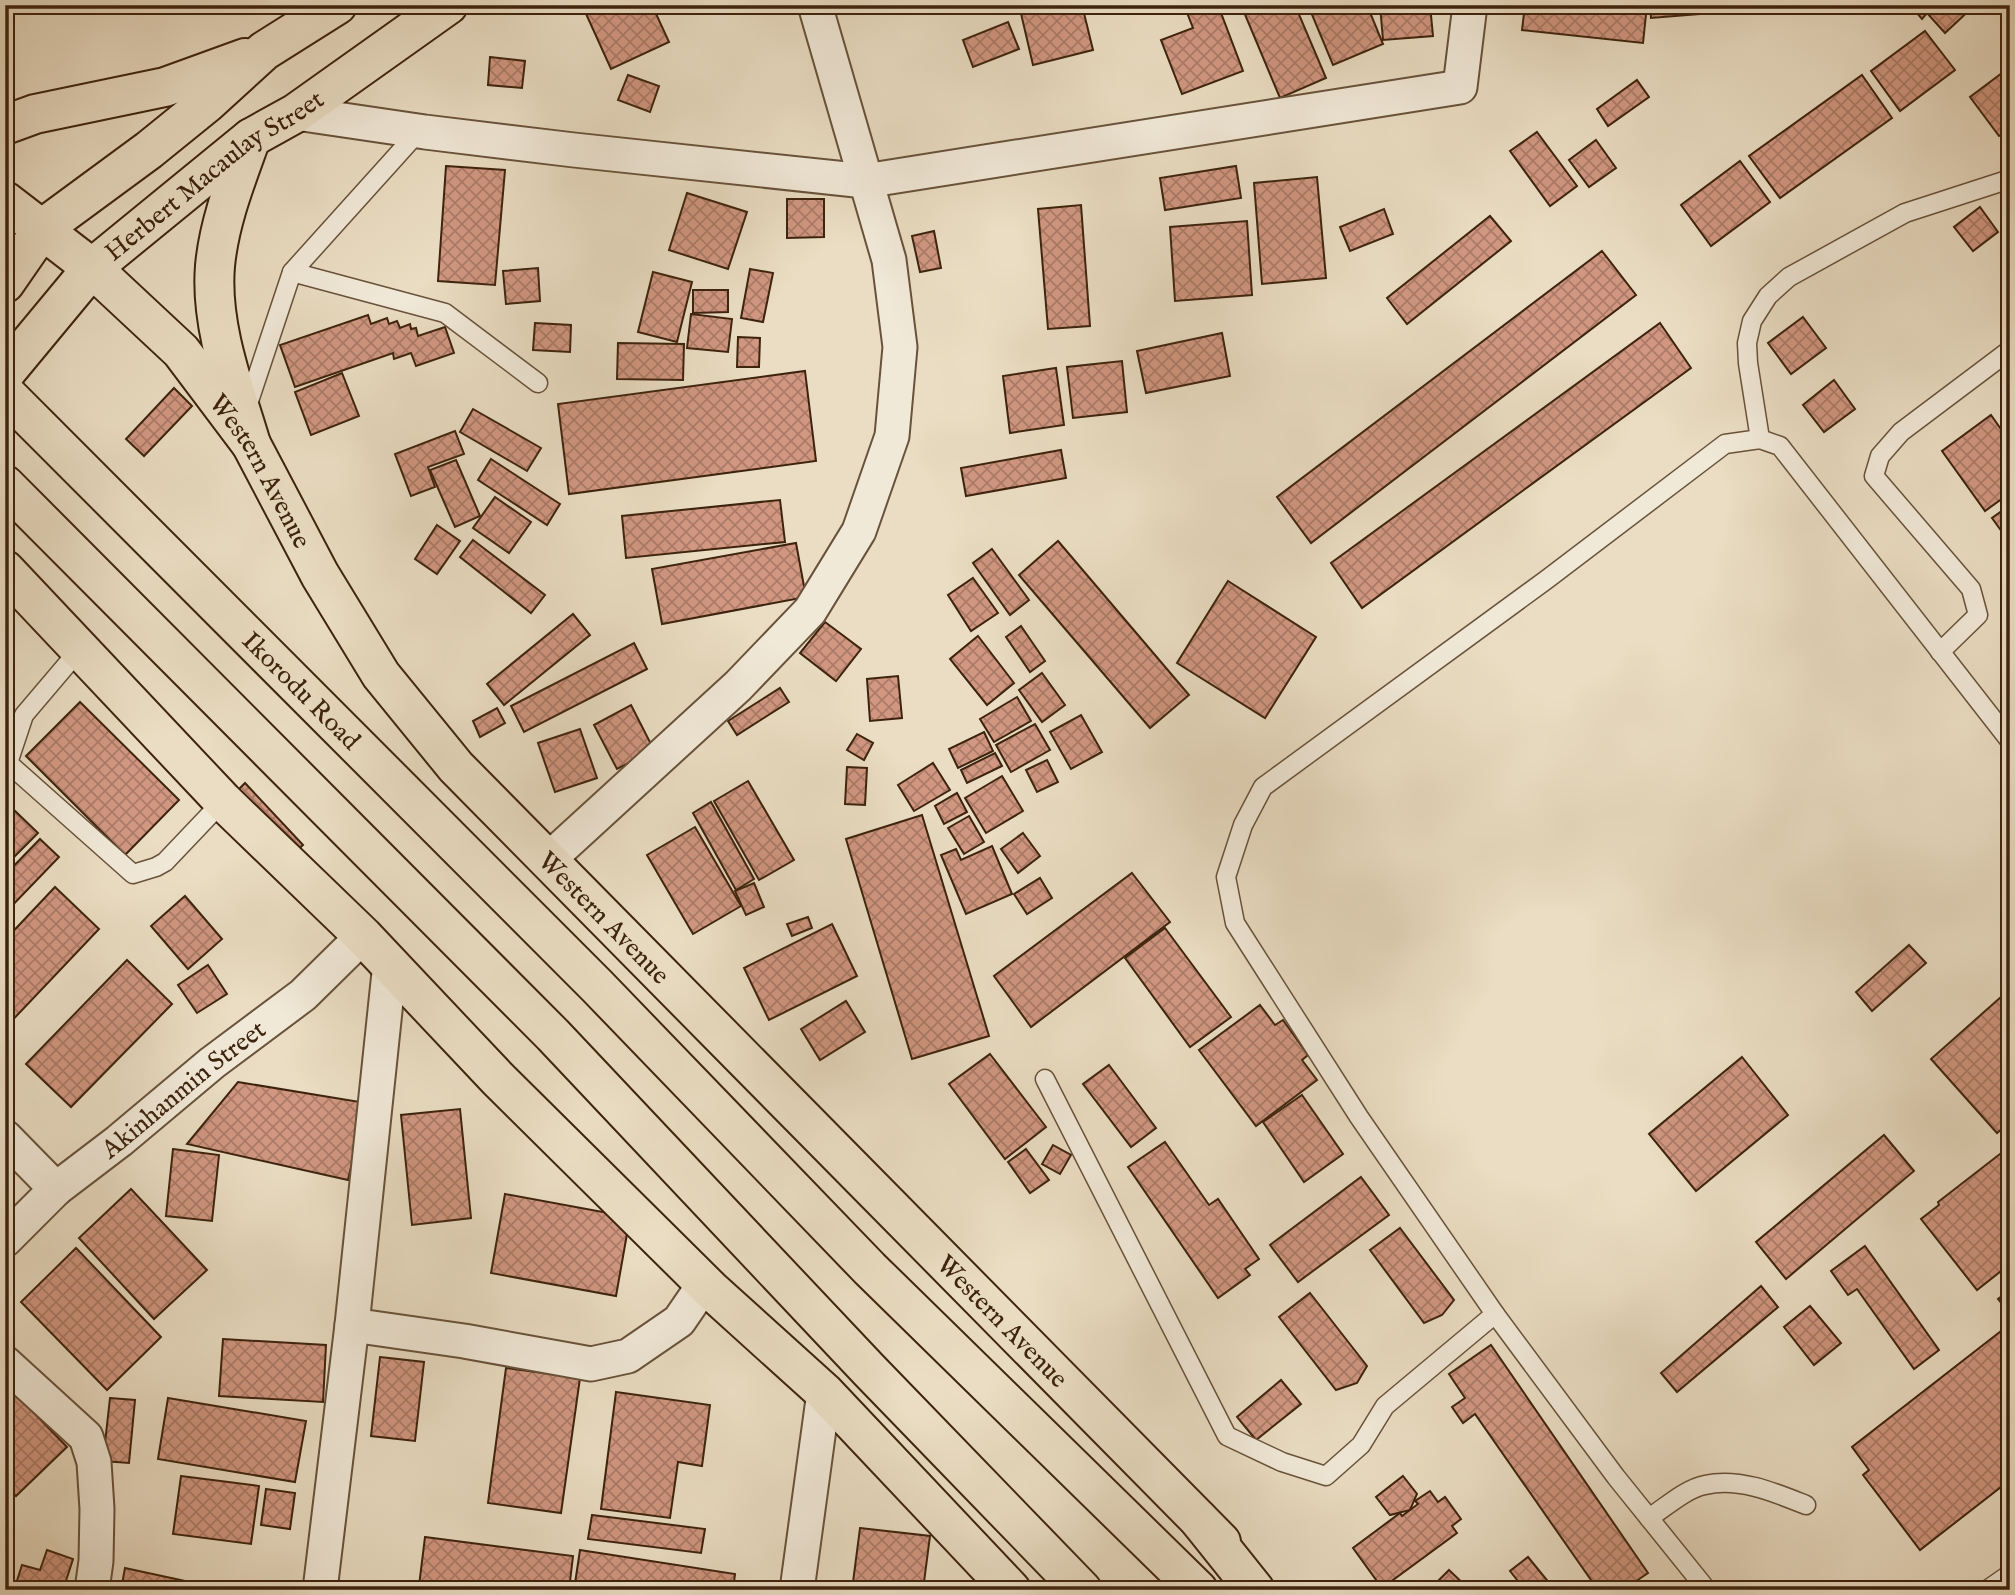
<svg xmlns="http://www.w3.org/2000/svg" width="2015" height="1595" font-family="'IM FELL English',serif">
<defs>
<pattern id="building-cross-hatch" width="8" height="8" patternUnits="userSpaceOnUse" patternTransform="scale(1.75)"><rect width="8" height="8" fill="#d19781"/><path d="M0 0l8 8M0 8l8-8" fill="none" stroke="#ab7b68"/></pattern>
</defs>
<rect width="100%" height="100%" fill="#eaddc3"/>
<filter id="stains"><feTurbulence type="fractalNoise" baseFrequency=".00286" numOctaves="4"/><feColorMatrix values="0 0 0 0 .2 0 0 0 0 .09 0 0 0 0 .02 0 0 0 .5 -.17"/></filter>
<radialGradient id="worn" r=".72"><stop offset=".6" stop-color="#630" stop-opacity="0"/><stop offset="1" stop-color="#630" stop-opacity=".3"/></radialGradient>
<g fill="url(#building-cross-hatch)" stroke="#3d230d" stroke-width="2">
<polygon points="582,5 652,5 669,42 611,69"/>
<polygon points="1019,5 1082,5 1093,50 1033,65"/>
<polygon points="1184,5 1218,5 1243,71 1182,94 1161,40 1193,28"/>
<polygon points="1241,5 1295,5 1326,78 1280,98"/>
<polygon points="1308,5 1367,5 1383,44 1333,65"/>
<polygon points="1380,5 1430,5 1433,36 1383,40"/>
<polygon points="1525,5 1647,5 1643,43 1522,30"/>
<polygon points="1650,5 1698,5 1699,14 1651,18"/>
<polygon points="1910,5 1973,5 1974,6 1945,33 1927,13 1922,19"/>
<polygon points="1008,22 1019,49 973,67 963,40"/>
<polygon points="1925,31 1955,70 1900,111 1871,71"/>
<polygon points="490,57 525,61 522,88 488,85"/>
<polygon points="2010,67 2010,129 1999,136 1970,97"/>
<polygon points="628,75 659,86 650,112 618,100"/>
<polygon points="1862,75 1892,118 1780,198 1749,156"/>
<polygon points="1637,80 1649,97 1608,126 1597,109"/>
<polygon points="1537,132 1577,186 1550,206 1510,151"/>
<polygon points="1596,140 1616,168 1589,187 1569,160"/>
<polygon points="1740,161 1770,202 1711,246 1681,205"/>
<polygon points="446,166 505,170 495,285 438,281"/>
<polygon points="1236,166 1241,198 1165,210 1160,178"/>
<polygon points="1317,177 1326,278 1262,284 1254,183"/>
<polygon points="687,193 747,212 728,269 669,250"/>
<polygon points="787,199 824,199 824,237 787,238"/>
<polygon points="1081,205 1090,326 1048,329 1038,209"/>
<polygon points="1980,207 1998,232 1973,251 1954,227"/>
<polygon points="1384,209 1393,234 1350,251 1340,227"/>
<polygon points="1490,216 1511,241 1407,324 1387,298"/>
<polygon points="1247,221 1252,295 1175,301 1170,227"/>
<polygon points="934,231 941,268 920,272 912,236"/>
<polygon points="1602,251 1636,295 1311,543 1277,497"/>
<polygon points="538,268 540,301 506,304 503,271"/>
<polygon points="750,269 773,273 763,322 741,318"/>
<polygon points="653,272 692,282 677,342 638,332"/>
<polygon points="693,290 728,290 728,312 693,313"/>
<polygon points="691,314 732,319 728,352 687,348"/>
<polygon points="368,315 371,324 387,318 389,324 397,321 400,328 410,324 411,329 416,328 418,336 445,327 454,353 416,366 411,353 394,359 393,353 295,387 280,345"/>
<polygon points="1803,317 1826,348 1791,374 1768,343"/>
<polygon points="535,323 571,325 570,352 533,350"/>
<polygon points="1660,323 1691,368 1362,608 1331,563"/>
<polygon points="1222,333 1230,376 1146,393 1137,351"/>
<polygon points="738,337 760,338 759,367 737,367"/>
<polygon points="618,343 684,344 683,380 617,379"/>
<polygon points="1122,361 1127,412 1073,418 1067,367"/>
<polygon points="1056,368 1064,425 1010,433 1003,376"/>
<polygon points="805,371 816,461 569,494 558,404"/>
<polygon points="342,373 359,416 311,435 295,392"/>
<polygon points="1834,380 1855,409 1824,432 1803,405"/>
<polygon points="174,388 192,406 144,456 126,439"/>
<polygon points="473,409 541,448 527,471 460,432"/>
<polygon points="1991,415 2010,442 2010,493 1985,511 1942,451"/>
<polygon points="455,431 464,454 428,467 435,487 411,496 395,454"/>
<polygon points="1061,450 1066,478 966,496 961,468"/>
<polygon points="491,459 560,504 547,525 478,480"/>
<polygon points="456,460 480,516 455,527 430,470"/>
<polygon points="495,497 531,522 509,553 473,528"/>
<polygon points="780,500 785,542 626,558 622,516"/>
<polygon points="2010,505 2010,543 1992,518"/>
<polygon points="437,525 460,541 437,574 415,559"/>
<polygon points="473,540 545,595 531,613 460,557"/>
<polygon points="1058,541 1189,695 1150,728 1019,575"/>
<polygon points="796,543 806,597 662,624 652,569"/>
<polygon points="992,549 1029,600 1010,615 973,563"/>
<polygon points="973,578 998,613 971,631 948,595"/>
<polygon points="1228,581 1316,637 1265,718 1177,663"/>
<polygon points="573,614 590,635 504,705 487,684"/>
<polygon points="825,622 861,649 836,681 800,653"/>
<polygon points="1021,626 1045,661 1030,672 1006,637"/>
<polygon points="978,636 1014,683 987,705 950,659"/>
<polygon points="634,643 647,669 524,732 511,706"/>
<polygon points="1042,673 1065,705 1042,722 1019,690"/>
<polygon points="898,676 902,718 870,721 867,679"/>
<polygon points="780,688 789,702 737,735 728,721"/>
<polygon points="1017,697 1031,721 994,742 980,719"/>
<polygon points="80,702 179,800 125,855 26,756"/>
<polygon points="631,705 654,750 617,769 594,725"/>
<polygon points="497,708 505,723 480,737 473,721"/>
<polygon points="1081,715 1102,752 1071,769 1050,732"/>
<polygon points="1035,724 1050,750 1011,772 996,745"/>
<polygon points="580,729 597,778 555,792 538,743"/>
<polygon points="984,732 993,751 958,768 949,749"/>
<polygon points="857,734 873,743 864,760 847,750"/>
<polygon points="995,753 1002,766 967,783 961,770"/>
<polygon points="1047,760 1058,782 1037,792 1026,770"/>
<polygon points="933,763 950,790 914,811 898,785"/>
<polygon points="847,767 867,768 865,805 845,804"/>
<polygon points="1002,776 1023,811 986,833 965,798"/>
<polygon points="748,781 794,860 759,880 714,801"/>
<polygon points="245,783 303,845 292,855 234,794"/>
<polygon points="957,793 967,812 944,824 935,806"/>
<polygon points="711,802 754,879 736,890 693,813"/>
<polygon points="13,809 38,833 5,866 5,817"/>
<polygon points="922,815 989,1036 912,1059 846,839"/>
<polygon points="969,816 984,842 964,854 948,828"/>
<polygon points="695,827 741,906 693,934 647,855"/>
<polygon points="1023,833 1040,856 1018,873 1001,849"/>
<polygon points="40,839 59,857 5,913 5,875"/>
<polygon points="992,846 1012,894 966,914 941,855 956,849 961,860"/>
<polygon points="1132,873 1170,922 1031,1027 994,976"/>
<polygon points="1040,878 1052,898 1027,914 1014,894"/>
<polygon points="754,883 764,907 746,915 735,891"/>
<polygon points="55,887 99,929 5,1028 5,940"/>
<polygon points="185,896 222,939 188,969 151,926"/>
<polygon points="808,917 812,928 792,936 787,924"/>
<polygon points="832,924 857,976 769,1020 744,968"/>
<polygon points="1165,928 1231,1017 1190,1047 1125,958"/>
<polygon points="1909,945 1926,963 1872,1011 1856,992"/>
<polygon points="127,960 172,1004 71,1107 26,1064"/>
<polygon points="208,965 227,994 197,1013 178,985"/>
<polygon points="2010,989 2010,1122 1997,1133 1931,1059"/>
<polygon points="846,1001 865,1032 820,1060 801,1029"/>
<polygon points="1260,1005 1275,1025 1283,1020 1308,1055 1302,1060 1317,1080 1256,1126 1199,1050"/>
<polygon points="990,1054 1046,1127 1005,1159 949,1084"/>
<polygon points="1742,1057 1788,1115 1696,1191 1649,1134"/>
<polygon points="1109,1065 1156,1128 1131,1147 1083,1084"/>
<polygon points="238,1082 366,1103 348,1180 187,1144"/>
<polygon points="1302,1095 1343,1154 1304,1182 1263,1122"/>
<polygon points="460,1109 471,1218 412,1225 401,1115"/>
<polygon points="1884,1135 1914,1171 1786,1279 1756,1242"/>
<polygon points="1165,1142 1209,1205 1218,1199 1259,1259 1245,1269 1250,1275 1218,1298 1128,1167"/>
<polygon points="1053,1145 1071,1155 1060,1174 1042,1164"/>
<polygon points="2009,1147 2010,1264 1977,1290 1921,1219 1939,1205 1938,1202"/>
<polygon points="173,1149 219,1155 212,1221 166,1216"/>
<polygon points="1026,1149 1049,1180 1030,1193 1008,1162"/>
<polygon points="1361,1177 1389,1215 1298,1282 1270,1245"/>
<polygon points="131,1189 207,1270 154,1319 79,1238"/>
<polygon points="505,1194 630,1217 616,1296 491,1273"/>
<polygon points="1400,1228 1454,1300 1442,1315 1424,1323 1370,1250"/>
<polygon points="1865,1246 1939,1350 1914,1369 1857,1289 1848,1295 1831,1271"/>
<polygon points="76,1248 161,1337 107,1390 21,1302"/>
<polygon points="1761,1286 1778,1307 1677,1392 1661,1373"/>
<polygon points="2010,1290 2010,1314 1998,1299"/>
<polygon points="1310,1293 1367,1366 1357,1383 1336,1390 1279,1317"/>
<polygon points="1810,1306 1841,1343 1814,1365 1784,1327"/>
<polygon points="2010,1324 2010,1480 1920,1550 1863,1475 1869,1470 1852,1447"/>
<polygon points="223,1339 326,1345 323,1402 219,1396"/>
<polygon points="1491,1345 1648,1573 1623,1590 1598,1590 1475,1414 1463,1423 1452,1407 1465,1398 1449,1374"/>
<polygon points="380,1357 424,1362 415,1441 371,1436"/>
<polygon points="506,1368 580,1378 561,1513 488,1503"/>
<polygon points="1281,1380 1301,1404 1256,1440 1237,1417"/>
<polygon points="5,1383 67,1447 16,1496 5,1485"/>
<polygon points="616,1392 710,1405 702,1466 678,1462 670,1518 601,1509"/>
<polygon points="110,1398 135,1400 129,1463 103,1461"/>
<polygon points="168,1398 306,1421 295,1482 158,1459"/>
<polygon points="181,1476 259,1486 251,1544 173,1534"/>
<polygon points="1403,1476 1417,1494 1410,1510 1390,1515 1376,1497"/>
<polygon points="266,1489 295,1493 290,1529 261,1525"/>
<polygon points="1430,1491 1438,1502 1445,1497 1461,1519 1452,1526 1457,1533 1382,1588 1353,1548 1400,1513 1402,1516 1418,1504 1415,1501"/>
<polygon points="592,1515 705,1529 701,1553 588,1539"/>
<polygon points="860,1528 930,1536 923,1590 852,1590"/>
<polygon points="425,1537 573,1556 569,1590 447,1590 419,1586"/>
<polygon points="47,1550 73,1559 63,1590 14,1590 22,1565 40,1570"/>
<polygon points="580,1550 735,1574 733,1590 574,1590"/>
<polygon points="1528,1557 1555,1590 1525,1590 1510,1571"/>
<polygon points="125,1568 199,1584 197,1590 121,1590"/>
<polygon points="1449,1570 1470,1590 1429,1590"/>
<polygon points="203,1584 246,1590 202,1590"/>
</g>
<g fill="none" stroke-linecap="round" stroke-linejoin="round">
<defs>
<g id="lane">
<polyline points="292,272 419,131"/>
<polyline points="247,407 292,272 445,313 538,383"/>
<polyline points="1760,439 1748,363 1747,343 1752,321 1768,296 1789,277 1905,213 2010,179"/>
<polyline points="80,649 24,715 8,763 133,874 156,867 165,862 223,801"/>
<polyline points="1940,652 1978,615 1971,589 1874,476 1880,456 1901,432 2010,350"/>
<polyline points="1045,1079 1227,1436 1282,1462 1326,1476 1361,1445 1385,1406 1495,1314"/>
<path d="M1649,1518c17,-11 36,-29 56,-33 34,-8 71,8 101,20"/>
<polyline points="1707,1590 1616,1477 1495,1314 1359,1117 1235,923 1226,877 1243,825 1263,787 1546,580 1725,444 1760,439 1780,446 2010,741"/>
<polyline points="1987,1590 2010,1574"/>
</g>
<g id="street">
<polyline points="296,113 425,132 574,150 865,181 1460,87 1470,5"/>
<polyline points="548,860 738,686 810,611 859,531 892,436 900,347 889,260 815,5"/>
<polyline points="5,1137 56,1189"/>
<path id="s1" d="M5,1240l51,-51 63,-48 93,-78 91,-68 60,-59"/>
<polyline points="352,1325 464,1341 591,1364 628,1356 679,1321 705,1283"/>
<polyline points="5,1363 86,1437 94,1462 97,1509 96,1561 92,1590"/>
<polyline points="320,1590 352,1325 390,963"/>
<polyline points="797,1590 824,1392"/>
</g>
<g id="primary">
<path id="s2" d="M5,201l87,67 89,83 70,93 69,131 61,100 75,92 765,775"/>
<polyline points="5,570 223,801 363,936 498,1079 710,1289 824,1392 1011,1590"/>
</g>
<g id="highway">
<polyline points="5,125 35,114 165,87 245,58"/>
<polyline points="5,283 43,228 149,150 207,103 264,51 337,5"/>
<path id="s3" d="M5,373l87,-105 159,-130 45,-25 152,-108"/>
<path id="s4" d="M5,393l592,593 273,283 328,321"/>
<path d="M251,444c-17,-57 -41,-118 -36,-178 4,-44 21,-86 36,-128"/>
<polyline points="5,485 553,1035 869,1370 1082,1590"/>
<polyline points="1199,1520 1255,1590"/>
</g>
</defs>
<use href="#lane" stroke="#68523a" stroke-width="21"/>
<use href="#street" stroke="#68523a" stroke-width="37"/>
<use href="#primary" stroke="#3d230d" stroke-width="42"/>
<use href="#highway" stroke="#3d230d" stroke-width="42"/>
<use href="#lane" stroke="#f1e9d8" stroke-width="18"/>
<use href="#street" stroke="#f1e9d8" stroke-width="33"/>
<use href="#primary" stroke="#eaddc3" stroke-width="38"/>
<use href="#highway" stroke="#eaddc3" stroke-width="38"/>
</g>
<g text-anchor="middle" stroke-width="5" stroke-linejoin="round" paint-order="stroke">
<g font-size="26" fill="#3d230d" stroke="#f1e9d8">
<text dy="9" stroke="none"><textPath href="#s3" startOffset="290">Herbert Macaulay Street</textPath></text>
<text dy="9" stroke="none"><textPath href="#s2" startOffset="376">Western Avenue</textPath></text>
<text dy="9" stroke="none"><textPath href="#s4" startOffset="420">Ikorodu Road</textPath></text>
<text dy="9" stroke="none"><textPath href="#s2" startOffset="943">Western Avenue</textPath></text>
<text dy="9" stroke="none"><textPath href="#s1" startOffset="234">Akinhanmin Street</textPath></text>
<text dy="9" stroke="none"><textPath href="#s2" startOffset="1510">Western Avenue</textPath></text>
</g>
</g>
<rect width="2015" height="1595" fill="none" stroke="#eaddc3" stroke-width="28"/>
<rect x="7" y="7" width="2001" height="1581" fill="none" stroke="#3d230d" stroke-width="3.5"/>
<rect x="14" y="14" width="1987" height="1567" fill="none" stroke="#3d230d" stroke-width="2"/>
<rect width="100%" height="100%" filter="url(#stains)"/>
<rect width="100%" height="100%" fill="url(#worn)"/>
</svg>
